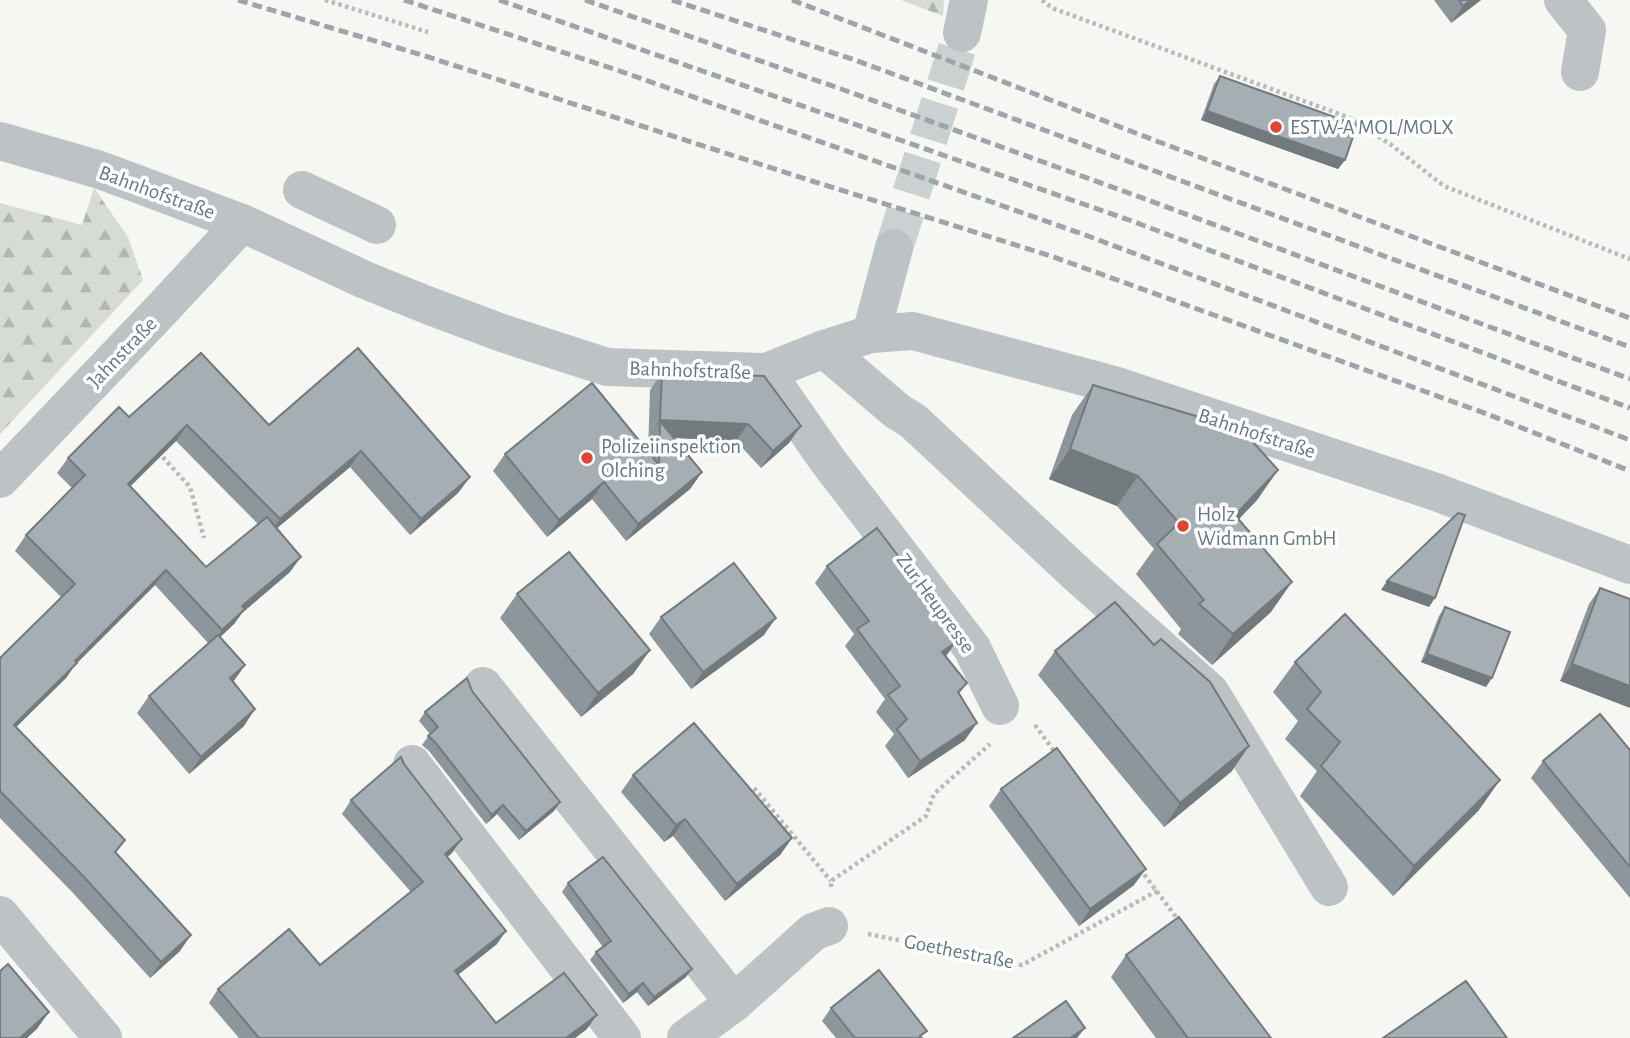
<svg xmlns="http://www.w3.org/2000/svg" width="1630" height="1038" font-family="'Alegreya Sans',sans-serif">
<defs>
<pattern id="forest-firs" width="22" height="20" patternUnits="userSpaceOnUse" patternTransform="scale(1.75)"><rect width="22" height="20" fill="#d6dbd3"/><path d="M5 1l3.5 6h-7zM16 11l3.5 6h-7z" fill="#b1b6b1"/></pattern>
</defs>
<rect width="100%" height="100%" fill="#f6f6f3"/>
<g fill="url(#forest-firs)">
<polygon points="901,0 944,0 943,16"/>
<polygon points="94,188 128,237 143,280 0,434 0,203 82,225"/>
</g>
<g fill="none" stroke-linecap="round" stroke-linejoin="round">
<polyline stroke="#cbd0d1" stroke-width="38" stroke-dasharray="38 19" stroke-linecap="butt" points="894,248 962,33"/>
<g stroke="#b8bbbd" stroke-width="4.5" stroke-dasharray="3.5 3.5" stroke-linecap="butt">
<polyline points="325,0 428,32"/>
<polyline points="1042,0 1052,8 1350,118 1390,144 1444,186 1630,259"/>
<polyline points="158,452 190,487 204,538"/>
<polyline points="1035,725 1057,755"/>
<polyline points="754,788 831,881"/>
<polyline points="1140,869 1179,921"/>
<polyline points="831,887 831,881 926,816 934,794 990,744"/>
<polyline points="868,934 1022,965 1157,891"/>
</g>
<g stroke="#bdc2c5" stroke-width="38">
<polyline points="1563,0 1587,30 1580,72"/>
<polyline points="962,33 969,0"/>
<polyline points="0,141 100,170 242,223 365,280 427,305 502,333 607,367 766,372 824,349 871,334 913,331 1114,385 1436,492 1630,565"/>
<polyline points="302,190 377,225"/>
<polyline points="871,334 894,248"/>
<polyline points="824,349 897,411 913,421 1077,574 1210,692 1329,887"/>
<polyline points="766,372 828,461 972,648 1000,706"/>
<polyline points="0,479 163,308 242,223"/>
<polyline points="483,686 734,1003"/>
<polyline points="412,764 622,1038"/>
<polyline points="0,915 103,1038"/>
<polyline points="686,1038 734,1003 813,932 829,926"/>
</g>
<g stroke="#9da5aa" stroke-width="5" stroke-dasharray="10 5" stroke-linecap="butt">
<polyline points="238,0 422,55 815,182 1051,256 1487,414 1630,471"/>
<polyline points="404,0 617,70 1088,236 1630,440"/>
<polyline points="499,0 1129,220 1630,408"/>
<polyline points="585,0 844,90 1137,196 1630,379"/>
<polyline points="672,0 855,60 1630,347"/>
<polyline points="792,0 1159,142 1630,318"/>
</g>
</g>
<g fill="#8d969a" fill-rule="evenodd">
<polygon points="1434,0 1481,0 1451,23"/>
<polygon points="1220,76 1345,160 1338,169 1201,120 1214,84"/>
<polygon points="662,373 789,443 761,468 736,441 674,438 702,472 690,489 626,541 592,499 547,537 493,471 505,454 648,452 650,390"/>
<polygon points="1093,385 1278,470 1257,500 1239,519 1271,612 1212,665 1178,634 1181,629 1136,574 1154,549 1117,506 1049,479 1072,415"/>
<path d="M129,417l140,8 201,52 -12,16 -48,42 -60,-68 -73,61 13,44 -48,41 -8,11 -14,13 25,28 -12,17 11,44 -55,48 -52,-61 12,-17 60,-52 -54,-59 -80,80 -9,13 -50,49 100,126 64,98 -30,27 -76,-84 -74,-76v-160l62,-60 -47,-47 11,-16 46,-47 -15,-15 11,-15zM176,441l82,83 -52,43 -75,-81z"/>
<polygon points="827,566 914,588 956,642 946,656 967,683 959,694 965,740 908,778 885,746 894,734 876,712 885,699 845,646 854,634 815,583"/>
<polygon points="1600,588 1630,599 1560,681 1589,604"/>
<polygon points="517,594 650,650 633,674 581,717 500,618"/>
<polygon points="1445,607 1486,687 1421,662 1439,616"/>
<polygon points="661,617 764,635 691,689 649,634"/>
<polygon points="1154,645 1232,771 1164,827 1038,675 1055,651"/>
<polygon points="1295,662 1479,810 1393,896 1300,796 1317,771 1285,739 1298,721 1273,692"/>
<polygon points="472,691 560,802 554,811 519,840 497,814 486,824 429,751 422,745 430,734 419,721 425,712"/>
<polygon points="1630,750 1630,898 1531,778 1543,761"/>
<polygon points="404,764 452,853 447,857 497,944 458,975 496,1023 587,1029 575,1038 239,1038 209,1003 218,989 320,965 411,892 342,814 351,800"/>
<polygon points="633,775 792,838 780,855 725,901 673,836 664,842 621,792"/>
<polygon points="1001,789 1134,885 1079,926 989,806"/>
<polygon points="568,883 686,977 648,1006 637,992 623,1003 590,960 596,952 603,947 562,892"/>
<polygon points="1126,955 1271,1038 1156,1038 1111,977"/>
<polygon points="831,1008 922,1038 836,1038 822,1021"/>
</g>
<g fill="#737a7d">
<polygon points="1471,0 1481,0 1451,23 1463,6"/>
<polygon points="1207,111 1345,160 1338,169 1201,120"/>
<polygon points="660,420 748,424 736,441 660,437 660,421 649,437"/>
<polygon points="187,425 176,441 117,499 128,484"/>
<polygon points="801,426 789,443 761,468 773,451"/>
<polygon points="1070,449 1138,476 1117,506 1049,479"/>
<polygon points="361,451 350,467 269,535 280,519"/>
<polygon points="1278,470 1257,500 1214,545 1235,515"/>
<polygon points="702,472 690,489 626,541 638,524"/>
<polygon points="470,477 458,493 410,535 421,519"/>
<polygon points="604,482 592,499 547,537 559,520"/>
<polygon points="301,557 290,572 242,613 234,624 211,646 222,630 242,606"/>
<polygon points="166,570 155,585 75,665 66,678 3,740 14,725 75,661"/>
<polygon points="1387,581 1435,598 1429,607 1381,590"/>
<polygon points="1292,582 1271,612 1212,665 1233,634"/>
<polygon points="776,618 764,635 691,689 703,672"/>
<polygon points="956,642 944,659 942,652"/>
<polygon points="650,650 633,674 581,717 598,693"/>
<polygon points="1427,654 1492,678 1486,687 1421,662"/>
<polygon points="1572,664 1630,686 1630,708 1560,681"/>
<polygon points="245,665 233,682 230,678"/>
<polygon points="255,709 244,726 189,774 201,757"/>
<polygon points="977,723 965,740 908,778 920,761"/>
<polygon points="1249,746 1232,771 1164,827 1180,803"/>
<polygon points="1500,780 1479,810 1393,896 1414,866"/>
<polygon points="560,802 554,811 519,840 526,831"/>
<polygon points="503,805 497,814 486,824 492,815"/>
<polygon points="685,819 673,836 664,842 676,825"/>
<polygon points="792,838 780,855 725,901 737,884"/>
<polygon points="462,839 452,853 435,867 445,854"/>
<polygon points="1146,869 1134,885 1079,926 1090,909"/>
<polygon points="506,931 497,944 445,985 455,971"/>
<polygon points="191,935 180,951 150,978 161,962"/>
<polygon points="692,969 686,977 648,1006 654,997"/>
<polygon points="643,983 637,992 623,1003 629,994"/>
<polygon points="49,1012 37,1029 27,1038 20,1038"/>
<polygon points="597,1015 587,1029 575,1038 566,1038"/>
<polygon points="1085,1028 1077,1038 1070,1038"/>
</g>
<g fill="#a4aeb3" stroke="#737a7d" stroke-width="2">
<polygon points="1459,0 1471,0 1463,6"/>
<polygon points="1220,76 1357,125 1345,160 1207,111"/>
<polygon points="358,348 470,477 421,519 361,451 280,519 187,425 128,484 206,567 267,517 301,557 242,606 245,609 222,630 166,570 75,661 77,663 14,725 125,840 115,852 191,935 161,962 85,878 0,791 0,658 75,584 26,535 85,475 68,458 119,407 129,417 201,353 269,425"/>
<polygon points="662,373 764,376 801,426 773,451 748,424 660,420"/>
<polygon points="592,383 659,465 660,421 702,472 638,524 604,482 559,520 505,454"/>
<polygon points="1093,385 1242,430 1278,470 1235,515 1292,582 1233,634 1199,604 1204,600 1157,544 1179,523 1138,476 1070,449"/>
<polygon points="1458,513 1465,515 1435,598 1387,581"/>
<polygon points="877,528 918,582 913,586 956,642 942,652 967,683 958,692 977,723 920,761 897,729 907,719 888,695 900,686 857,629 869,621 827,566"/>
<polygon points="569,552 650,650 598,693 517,594"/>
<polygon points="734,563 776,618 703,672 661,617"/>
<polygon points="1600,588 1630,599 1630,686 1572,664"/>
<polygon points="1115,602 1154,645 1161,639 1210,682 1249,746 1180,803 1055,651"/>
<polygon points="1445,607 1510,632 1492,678 1427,654"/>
<polygon points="1345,614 1500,780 1414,866 1321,766 1340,742 1307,709 1321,692 1295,662"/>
<polygon points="218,635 245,665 230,678 255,709 201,757 149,696"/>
<polygon points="467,678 472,691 560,802 526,831 503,805 492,815 435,742 428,736 438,727 425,712"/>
<polygon points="1600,714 1630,750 1630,867 1543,761"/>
<polygon points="694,723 792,838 737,884 685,819 676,825 633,775"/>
<polygon points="1057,748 1146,869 1090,909 1001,789"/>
<polygon points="401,757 404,764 462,839 445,854 506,931 455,971 496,1023 564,973 597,1015 566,1038 259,1038 218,989 289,929 320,965 423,882 351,800"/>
<polygon points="603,857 692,969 654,997 643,983 629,994 596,952 611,941 568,883"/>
<polygon points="1179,917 1271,1038 1188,1038 1126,955"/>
<polygon points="8,964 49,1012 20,1038 0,1038 0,971"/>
<polygon points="879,970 927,1031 920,1036 922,1038 855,1038 831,1008"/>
<polygon points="1466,981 1507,1038 1383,1038"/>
<polygon points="1066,1001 1085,1028 1070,1038 1013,1038"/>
</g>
<g fill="#dd462d" stroke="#fff" stroke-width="2.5">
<circle cx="1276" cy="127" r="7"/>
<circle cx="587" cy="458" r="7"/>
<circle cx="1183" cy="526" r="7"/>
</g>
<g text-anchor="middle" stroke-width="7" stroke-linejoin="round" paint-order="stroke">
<g font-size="21" fill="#667983" stroke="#fff" text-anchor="start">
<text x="1290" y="134">ESTW-A MOL/MOLX</text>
<text x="601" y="453">Polizeiinspektion<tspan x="601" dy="24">Olching</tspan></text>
<text x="1197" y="521">Holz<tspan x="1197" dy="24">Widmann GmbH</tspan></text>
</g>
<g font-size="21" fill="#667983" stroke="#fff">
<text transform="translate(157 192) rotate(20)" y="7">Bahnhofstraße</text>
<text transform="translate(122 352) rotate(-46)" y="7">Jahnstraße</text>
<text transform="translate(690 370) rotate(2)" y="7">Bahnhofstraße</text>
<text transform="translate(1257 433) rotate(18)" y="7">Bahnhofstraße</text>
<text transform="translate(936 603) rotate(54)" y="7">Zur Heupresse</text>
<text transform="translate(959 951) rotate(11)" y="7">Goethestraße</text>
</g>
</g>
</svg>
